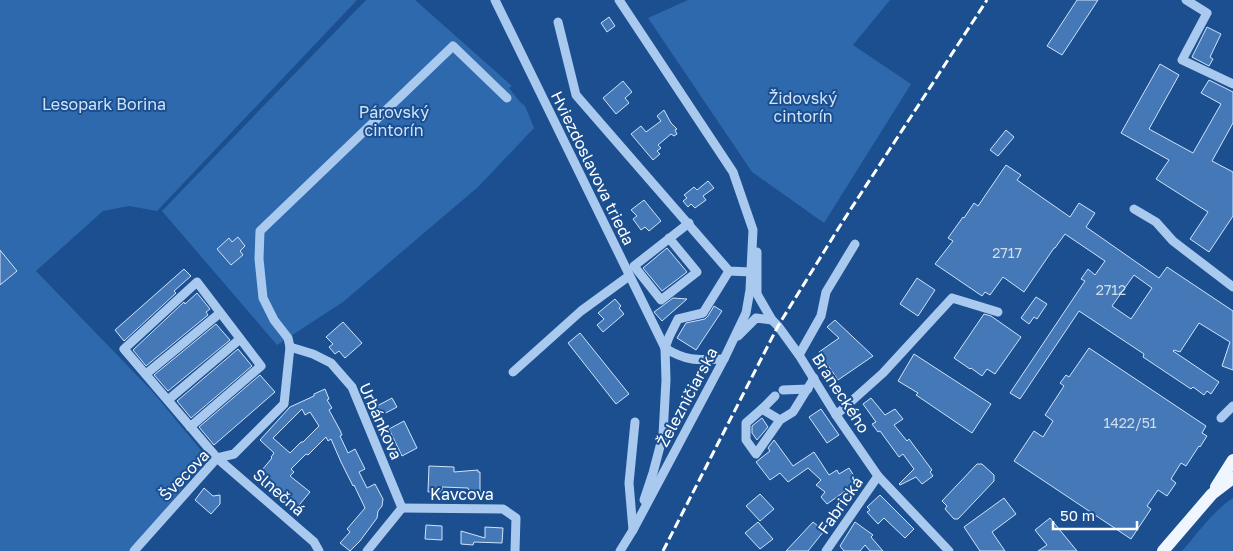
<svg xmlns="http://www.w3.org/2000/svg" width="1233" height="551" font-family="'Golos Text',sans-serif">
<rect width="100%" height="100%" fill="#1b4f8f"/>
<g fill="#2e69ad">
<polygon points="0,0 357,0 157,211 129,206 103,211 36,271 152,391 200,449 206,458 133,551 0,551"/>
<polygon points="366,0 415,0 512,86 509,88 520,102 525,106 534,128 478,187 343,302 277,345 162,211"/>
<polygon points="688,0 890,0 853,45 911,84 824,223 752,172 648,18"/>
<path d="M1233,498v53h-51c16,-18 31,-40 51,-53z"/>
</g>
<g fill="#4478b7" stroke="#cfe3fa" fill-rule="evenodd">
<polygon points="1077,0 1098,0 1062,55 1047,46"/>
<polygon points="609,17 615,26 607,32 601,23"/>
<polygon points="1207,27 1221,34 1210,57 1213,59 1209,66 1192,57"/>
<polygon points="1160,64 1179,75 1149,129 1193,153 1221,104 1201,93 1209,80 1233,92 1233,123 1212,161 1233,172 1233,216 1209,252 1190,239 1208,212 1156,179 1169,160 1121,133"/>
<polygon points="623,81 632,92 625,98 629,103 616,114 603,98"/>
<polygon points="664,110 671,123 677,129 675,130 677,134 674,136 671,134 658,145 661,148 657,151 660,154 653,160 631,134 641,126 646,132 661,121 657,116"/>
<polygon points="1006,130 1014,137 998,156 990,150"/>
<path d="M1006,165l15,10 -4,5 53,37 9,-14 16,10 -9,14 73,51 8,-11 66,44v59l-11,-4 8,-24 -31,-19 -19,29 -6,-2 -1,1 46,31 -8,12 -4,-3 -3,4 -11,-8 -2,2 -48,-32 1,-3 -65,-43 -59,88 -10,-6 75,-112 -4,-2 7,-10 7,6 10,-14 -40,-27 -10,14h-1l-30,44 -21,-15 -13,18 -5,-3 -3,4 -47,-32 18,-23 -5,-3 15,-21 1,1 10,-15 4,3zM1134,275l18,13 -21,31 -19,-13z"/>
<polygon points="708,181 714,188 703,196 706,200 695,208 691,204 688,207 683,201 687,198 684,195 694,187 697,190"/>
<polygon points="644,200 661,221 649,231 645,227 641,230 633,219 637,216 631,210"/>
<polygon points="238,237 245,246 240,251 243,255 231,265 217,249 229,238 232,242"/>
<polygon points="667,248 687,272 662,291 643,268"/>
<polygon points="0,250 17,271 0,285"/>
<polygon points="184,269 191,276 174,291 176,293 124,341 115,330"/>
<polygon points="917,278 935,290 918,316 900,304"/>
<polygon points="197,293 210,309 206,312 208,315 146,366 133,350 184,302 185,304"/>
<polygon points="1036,297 1047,304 1037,319 1034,317 1029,324 1021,318"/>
<polygon points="673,298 687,299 662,321 654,312"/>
<polygon points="615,299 621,306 619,308 624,314 603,332 597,325 604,319 598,313"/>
<polygon points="714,306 722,311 696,350 677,338 686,323 705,319 708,316"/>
<polygon points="984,314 991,316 1021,337 995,374 987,369 982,376 971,368 970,369 954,358"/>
<polygon points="835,320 873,356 838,380 819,352 839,338 827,327"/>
<polygon points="343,322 362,343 345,358 339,351 335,354 329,347 333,344 326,337"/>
<polygon points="216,324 230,340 168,391 154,375"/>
<polygon points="580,333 629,394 616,404 568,343"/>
<polygon points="1089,348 1206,426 1202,433 1207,436 1200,447 1199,446 1186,466 1181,463 1171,479 1176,483 1167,496 1158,490 1147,506 1151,509 1131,539 1014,461 1034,431 1043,437 1053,421 1045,415 1064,386 1060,383 1066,375 1069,377"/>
<polygon points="238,349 252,366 191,418 177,401"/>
<polygon points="914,354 991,404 972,433 916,395 918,393 898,381"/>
<polygon points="260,375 275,392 214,445 199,427"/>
<path d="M325,389l4,10 -2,1 5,8 -3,2 12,22v1l1,2 -2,1 8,17 7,-4 10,20 -6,3 8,16 8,-4 8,15 -1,7 -4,5 -1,7 -17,23 -10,10 -10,-8 10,-11 -3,-3 18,-21 -11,-23 -1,1 -12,-24 -10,-23 -3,2 -2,-4 -18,18 -2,-1 -15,15 3,3 -4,4 20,16 -15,18 -38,-34 15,-18 -1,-1 3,-4 -14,-13 30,-33 24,-11v-2zM302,409l3,6 5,-3 9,14 -16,16h-2l-11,11 -17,-15z"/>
<polygon points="392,398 397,407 382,415 377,406"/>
<polygon points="871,398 885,415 895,409 903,419 894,425 907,441 909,439 932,470 930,472 933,476 922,484 916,477 900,485 899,484 914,469 903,454 899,457 880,431 878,432 872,424 876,422 863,404"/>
<polygon points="821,409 839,435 827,443 809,417"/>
<polygon points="762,418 768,427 757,440 752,433 752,426"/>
<polygon points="404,421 417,448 402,456 389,429"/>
<polygon points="774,440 793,466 814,452 829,475 837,470 839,474 849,468 858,482 827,504 821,497 825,492 816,485 821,480 808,468 788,482 780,473 770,480 756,462 770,451 768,448"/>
<polygon points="977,464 982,464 994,475 994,481 958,519 954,519 945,509 947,506 942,501"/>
<polygon points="429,466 454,467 454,472 478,470 478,472 480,472 480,492 473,493 468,489 468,488 442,487 442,492 428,492"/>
<polygon points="204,488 213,496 220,495 220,504 211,514 195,500"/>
<polygon points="760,494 774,509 760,521 746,506"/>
<polygon points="880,495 914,529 905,538 884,518 878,524 867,512 870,510 867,507"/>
<polygon points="1004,498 1016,514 992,532 1005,551 980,551 964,527"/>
<polygon points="1050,518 1077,551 1038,551 1047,545 1035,530"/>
<polygon points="758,522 773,539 760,549 745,533"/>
<polygon points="813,522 824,531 808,551 786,551"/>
<polygon points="855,522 873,535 871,537 883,551 870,551 865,545 860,551 844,551 840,546"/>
<polygon points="426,525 442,526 442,540 425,539"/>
<polygon points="485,527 503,528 502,543 474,542 473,545 461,544 461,531 485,538"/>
</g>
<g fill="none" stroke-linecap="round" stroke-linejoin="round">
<g stroke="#a9c9ee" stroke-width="9">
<polyline points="495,0 665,348"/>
<polyline points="619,0 733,172 753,230 750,290 746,313 724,359 633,530 620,551"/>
<polyline points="1186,0 1207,13 1182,60 1233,84"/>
<polyline points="558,22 576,95 729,271 751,272"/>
<polyline points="1134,209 1156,222 1173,241 1233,287"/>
<polyline points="669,238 697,272 661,300 634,266 689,223"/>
<polyline points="757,252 757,294 772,320 778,326 799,355 836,415 878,476 949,551"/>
<polyline points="738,336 756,318 772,320"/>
<polyline points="290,347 313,354 331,363 352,387 402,508"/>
<path d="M665,348c22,14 34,12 59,11"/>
<polyline points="799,355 821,316 826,292 855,244"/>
<polyline points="513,372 581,311 629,276"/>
<polyline points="146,374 220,313"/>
<polyline points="783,390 808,389"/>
<polyline points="168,400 240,339"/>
<polyline points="762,409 775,396"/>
<polyline points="836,415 883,373 952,298 998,312"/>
<polyline points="1221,418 1233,406"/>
<polyline points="780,420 762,409 746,423 746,440 756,454 780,420 793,412 814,378"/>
<polyline points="190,427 261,366 197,282 124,349 217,458 314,542 319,551"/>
<polyline points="644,500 653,473 663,435 666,380 665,348 669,337 678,319 703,313 729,271"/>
<polyline points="402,508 503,509 516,518 515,551"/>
<polyline points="633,530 629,483 635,422"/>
<polyline points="134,551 217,458 234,454 284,404 290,347 288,338 274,320 263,298 259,259 260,231 453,46 507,98"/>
<polyline points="367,551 402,508"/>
<polyline points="826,551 878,476"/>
</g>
<g stroke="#f0f6ff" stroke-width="12">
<polyline points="1216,487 1233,460"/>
<polyline points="1163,551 1212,494 1233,478"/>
</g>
<polyline stroke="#fff" stroke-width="3" stroke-dasharray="9 4" stroke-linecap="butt" points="663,551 778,326 843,221 987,0"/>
</g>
<g text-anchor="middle" stroke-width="4" stroke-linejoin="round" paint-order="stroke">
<g font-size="14" fill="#d0dded">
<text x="1007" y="258">2717</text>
<text x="1111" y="295">2712</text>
<text x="1130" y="428">1422/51</text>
</g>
<g font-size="16" fill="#cfe3fa" stroke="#1b4f8f">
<text x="803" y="104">Židovský<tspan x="803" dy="18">cintorín</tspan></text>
<text x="104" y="110">Lesopark Borina</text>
<text x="394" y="118">Párovský<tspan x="394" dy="18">cintorín</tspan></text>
</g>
<g font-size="16" fill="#fff" stroke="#1b4f8f">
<text transform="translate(593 168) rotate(64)" y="6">Hviezdoslavova trieda</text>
<text transform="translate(841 393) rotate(57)" y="6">Braneckého</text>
<text transform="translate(687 397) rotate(-62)" y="6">Železničiarska</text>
<text transform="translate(381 421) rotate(66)" y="6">Urbánkova</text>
<text transform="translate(184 475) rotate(-46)" y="6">Švecova</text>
<text transform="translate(279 492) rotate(41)" y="6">Slnečná</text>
<text x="462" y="500">Kavcova</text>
<text transform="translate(840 505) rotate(-55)" y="6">Fabrická</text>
</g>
</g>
<path d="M1053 521v8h84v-8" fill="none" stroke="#ffffff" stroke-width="2.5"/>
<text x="1060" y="521" font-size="15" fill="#ffffff" stroke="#1b4f8f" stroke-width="4" paint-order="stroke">50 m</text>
</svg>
